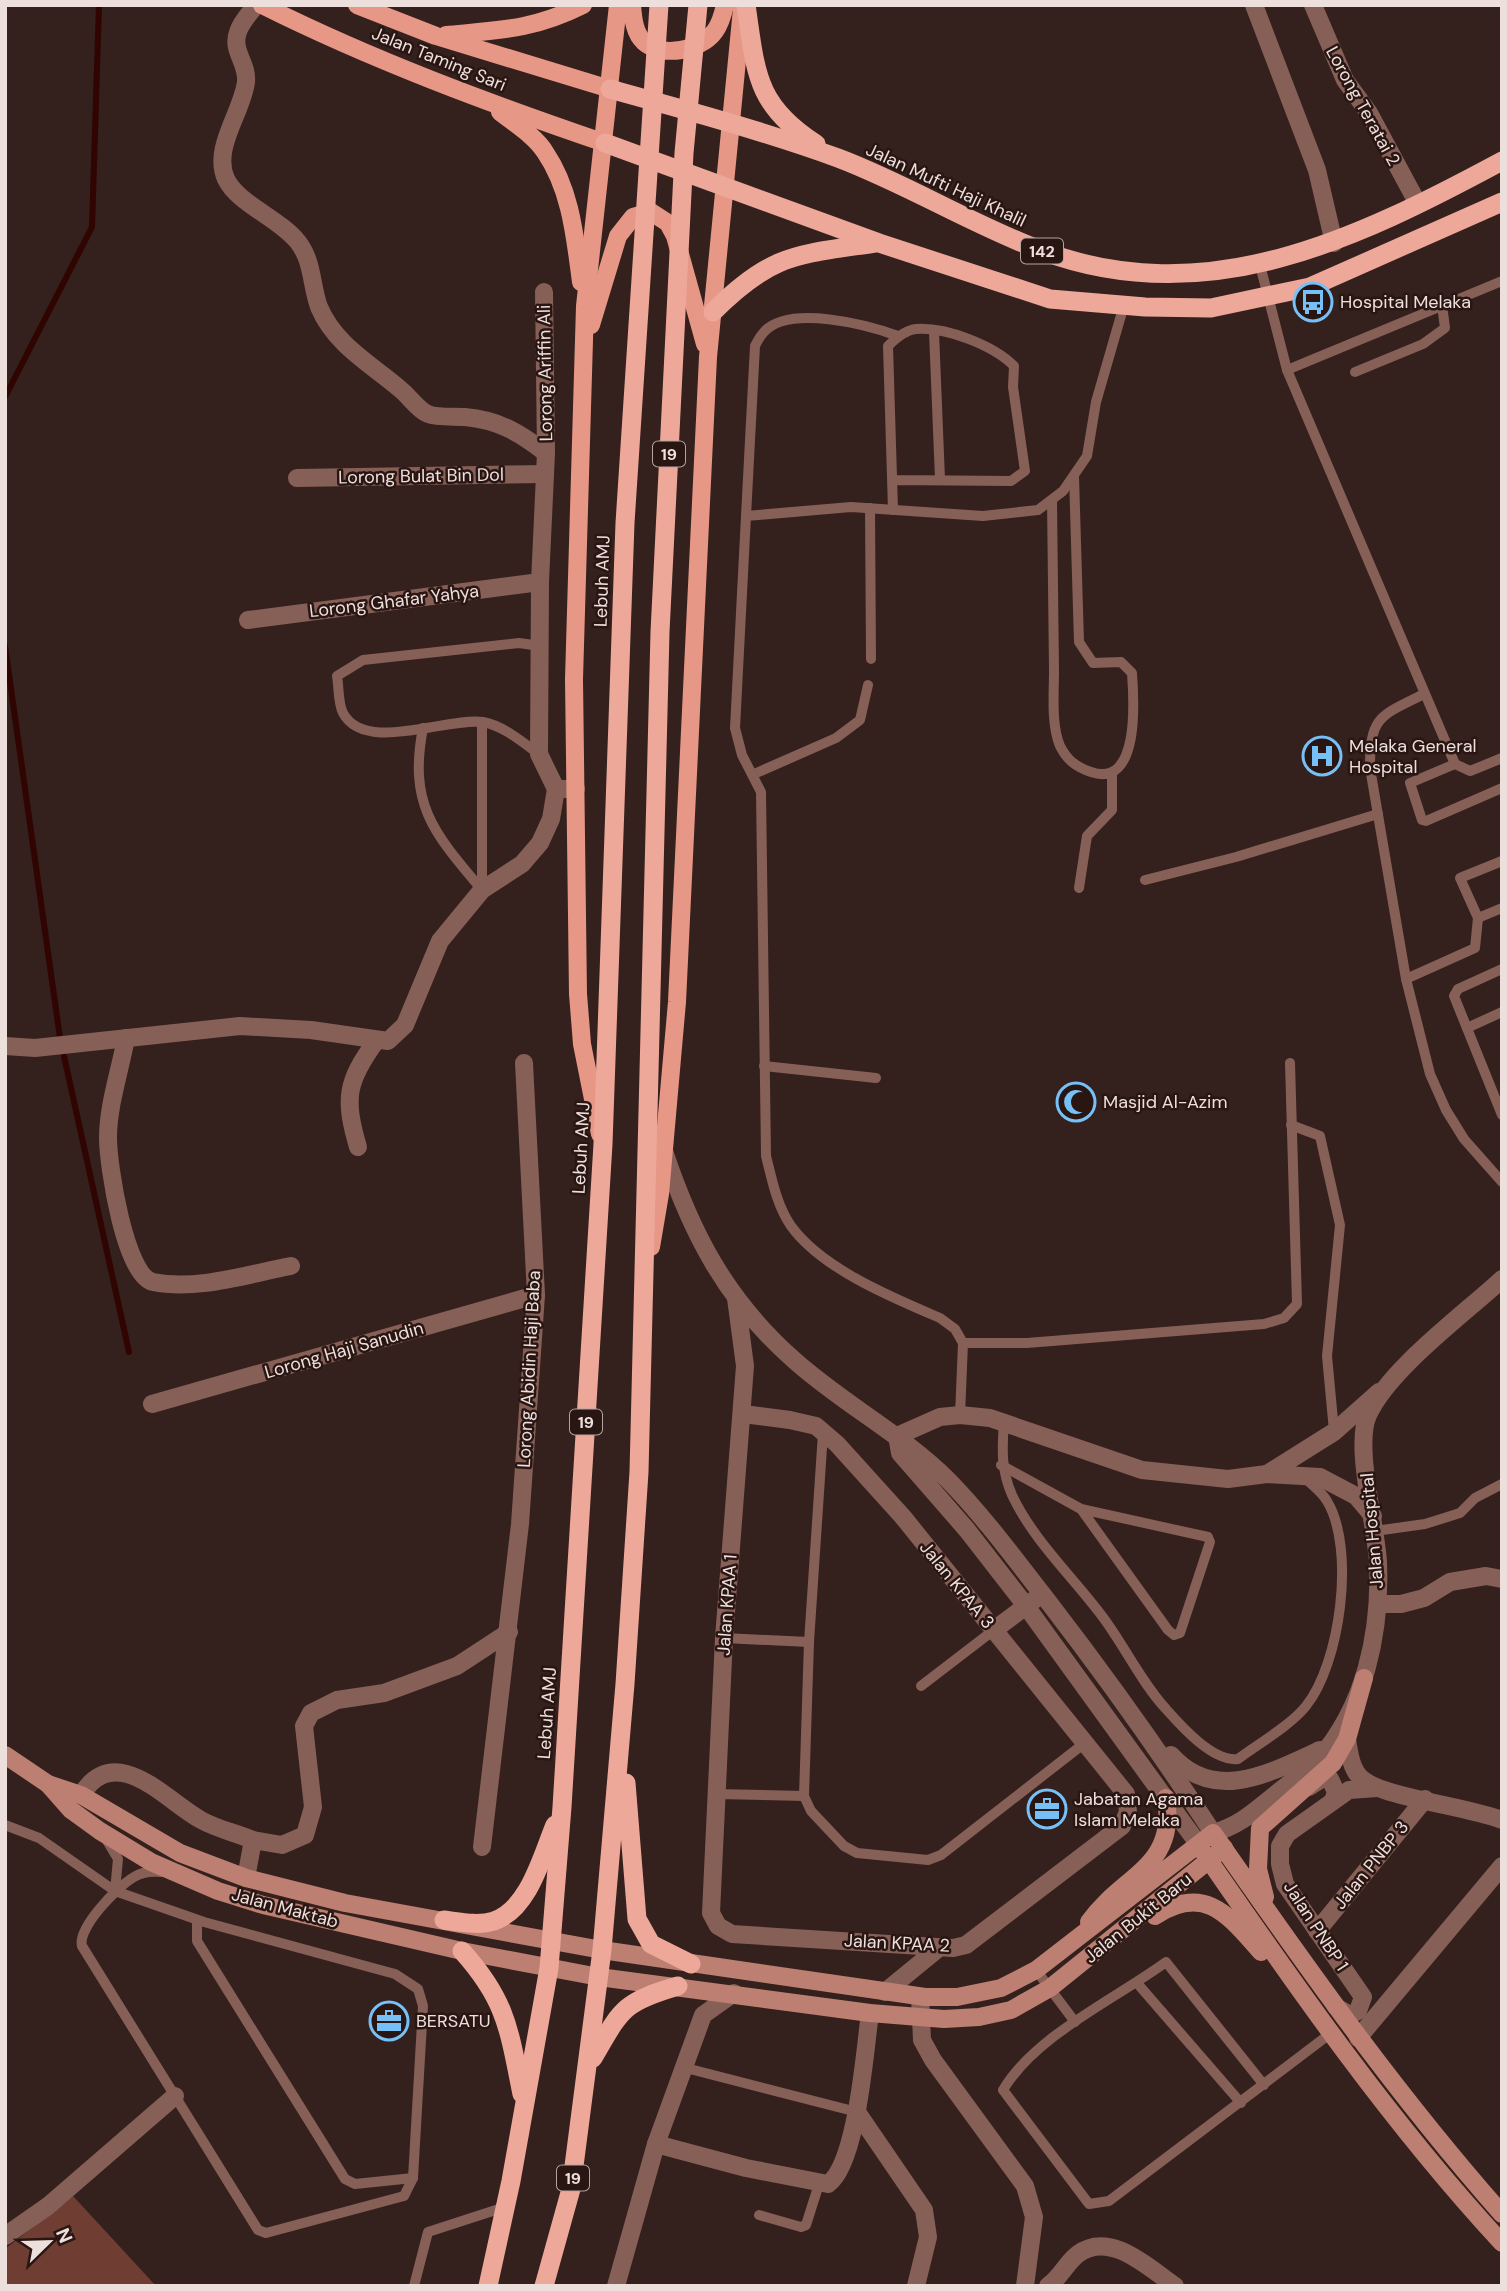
<svg xmlns="http://www.w3.org/2000/svg" width="1507" height="2291" font-family="'DM Sans',sans-serif">
<rect width="100%" height="100%" fill="#34201c"/>
<polygon fill="#703d33" points="73,2196 156,2286 5,2286 5,2249"/>
<g fill="none" stroke-linecap="round" stroke-linejoin="round">
<g stroke="#2f0401" stroke-width="6">
<polyline points="5,397 92,227 99,5"/>
<polyline points="5,646 60,1038"/>
<polyline points="64,1056 129,1352"/>
</g>
<g stroke="#865f57" stroke-width="10">
<polyline points="1260,265 1287,370 1455,764 1470,771 1502,758"/>
<polyline points="934,332 940,479"/>
<polyline points="1287,370 1502,281"/>
<polyline points="1355,372 1423,344 1445,328 1442,305"/>
<path d="M1052,500c1,57 1,114 2,171 0,22 -3,54 6,75 7,14 16,21 31,26 49,17 43,-72 41,-99l-11,-11 -28,1 -14,-21 -5,-166"/>
<polyline points="870,508 871,659"/>
<path d="M893,510l-5,-164c7,-7 17,-16 28,-17 30,-2 77,16 98,37l-1,21 12,84 -14,10 -118,-1"/>
<path d="M746,516l9,-170c2,-4 5,-10 9,-14 25,-28 104,-7 134,4"/>
<path d="M1424,694c-44,22 -54,22 -54,74l36,211 24,95 16,36 18,29 38,43"/>
<path d="M423,728c-15,77 11,105 59,162v-168"/>
<path d="M539,754c-17,-12 -35,-28 -56,-32 -37,-5 -118,32 -140,-9 -5,-9 -4,-26 -6,-37l26,-16 156,-17 21,3"/>
<polyline points="1455,764 1410,783 1422,820 1426,821 1502,788"/>
<polyline points="754,774 836,738 860,720 868,685"/>
<polyline points="1145,880 1236,857 1378,814"/>
<polyline points="1079,888 1087,836 1112,810 1112,773"/>
<polyline points="1478,918 1502,908"/>
<polyline points="1502,969 1458,989 1454,996 1502,1115"/>
<polyline points="1406,979 1475,948 1478,918 1460,878 1502,861"/>
<polyline points="1467,1028 1502,1012"/>
<polyline points="764,1066 876,1078"/>
<polyline points="1291,1125 1320,1136 1340,1225 1327,1356 1334,1431"/>
<polyline points="963,1343 1027,1343 1264,1324 1284,1318 1297,1304 1290,1063"/>
<path d="M960,1415l3,-72 -8,-14 -15,-11c-47,-20 -118,-49 -149,-92 -14,-20 -19,-46 -25,-70l-5,-364 -19,-37 -7,-27 11,-212 105,-9 132,9 55,-6 25,-19 24,-35 9,-54 28,-97"/>
<path d="M1004,1422c-2,27 -3,48 8,73 21,45 61,82 90,121 22,29 39,66 64,93 16,18 47,53 72,50 20,-15 53,-34 68,-53 34,-42 50,-157 21,-205 -5,-9 -15,-16 -22,-23"/>
<polyline points="823,1433 809,1642 804,1796 811,1811 844,1846 857,1853 928,1860 941,1855 1086,1742"/>
<polyline points="1001,1465 1081,1509 1208,1537 1210,1542 1180,1633 1174,1635 1168,1630 1081,1509"/>
<polyline points="1375,1531 1425,1524 1460,1513 1475,1498 1502,1484"/>
<polyline points="724,1638 809,1642"/>
<polyline points="921,1686 994,1630"/>
<polyline points="715,1794 804,1796"/>
<path d="M5,1825l34,13 76,53 89,31 191,52 23,15 5,17 -10,172 -9,18 -138,37 -8,-3 -176,-284c-5,-18 36,-60 52,-69 8,-5 18,-6 27,-5"/>
<polyline points="106,1839 118,1859 115,1891"/>
<polyline points="197,1920 197,1941 345,2179 355,2184 413,2178"/>
<polyline points="1036,1970 1075,2022"/>
<polyline points="1137,1983 1241,2103"/>
<polyline points="682,2067 857,2112"/>
<path d="M1264,2085l-98,-123c-52,38 -130,73 -163,128l86,114 20,-3 222,-168"/>
<polyline points="759,2215 801,2227 806,2225 819,2184"/>
<polyline points="414,2286 428,2232 505,2207"/>
</g>
<g stroke="#865f57" stroke-width="18">
<path d="M256,5c-6,8 -15,17 -18,27 -7,19 10,31 8,50 -4,31 -34,66 -20,97 12,25 53,39 72,63 15,19 13,43 21,65 16,38 52,57 81,82 9,7 18,21 28,25 10,4 27,2 37,3 34,3 55,16 81,36l-6,129 -1,172 17,35h20"/>
<polyline points="1254,5 1317,170 1334,243"/>
<polyline points="1313,5 1345,80 1369,113 1418,204"/>
<polyline points="544,292 546,453"/>
<polyline points="297,478 545,474"/>
<polyline points="248,620 540,582"/>
<path d="M126,1038c-6,33 -18,67 -18,100 0,27 17,138 45,144 44,9 95,-8 138,-16"/>
<polyline points="5,1046 35,1048 240,1026 311,1030 388,1041 405,1025 440,941 482,890 522,864 540,843 551,819 556,789"/>
<path d="M358,1147c-14,-48 -12,-65 18,-106"/>
<polyline points="736,1298 745,1366 724,1638 711,1913 718,1926 732,1934 953,1948 966,1945 1122,1826 1128,1812 1126,1794 903,1517 837,1444 816,1426 790,1420 743,1414"/>
<polyline points="152,1404 536,1295"/>
<polyline points="897,1436 940,1417 960,1415 990,1418 1142,1470 1228,1479 1267,1474 1320,1477 1356,1496 1373,1516"/>
<polyline points="1267,1474 1334,1432 1379,1392"/>
<polyline points="1378,1604 1401,1604 1424,1598 1450,1582 1486,1576 1502,1579"/>
<polyline points="994,1630 1042,1594"/>
<path d="M1347,1739c2,13 4,31 15,40 20,18 107,28 140,41"/>
<polyline points="1309,1787 1323,1778 1330,1779 1336,1792 1333,1801"/>
<path d="M81,1795c35,-55 84,5 120,25 16,9 35,13 52,20"/>
<polyline points="482,1847 520,1524 536,1295 524,1063"/>
<polyline points="246,1878 253,1840 282,1845 305,1835 313,1807 304,1726 311,1713 337,1700 384,1693 457,1666 509,1632"/>
<polyline points="1317,1931 1425,1799"/>
<polyline points="885,1992 940,1947"/>
<polyline points="920,1997 922,2040 933,2060 1025,2186 1034,2217 1025,2286"/>
<polyline points="1336,2007 1350,2015 1358,2011 1363,1997 1285,1884 1280,1864 1280,1846 1287,1834 1349,1790 1377,1788"/>
<polyline points="1358,2038 1502,1866"/>
<polyline points="857,2112 924,2210 928,2237 916,2286"/>
<path d="M656,2144l90,24 82,16c29,-20 37,-135 42,-171"/>
<polyline points="5,2236 48,2206 175,2096"/>
<polyline points="616,2286 656,2144 703,2015 734,1993"/>
<path d="M1048,2286c13,-9 18,-23 30,-32 32,-24 71,14 97,32"/>
</g>
<g stroke="#865f57" stroke-width="18">
<path d="M664,1151c28,84 63,150 130,209 49,44 108,74 155,121 37,38 68,81 101,123 57,74 111,150 163,229 26,-7 42,-22 63,-39 13,-11 29,-21 41,-33 48,-53 64,-128 61,-199 -2,-37 -24,-116 -10,-147 21,-46 96,-101 134,-136"/>
<polyline points="897,1436 900,1453 967,1530 1026,1606 1199,1845"/>
<path d="M1171,1755c43,49 99,18 149,-5"/>
</g>
<g stroke="#bc7f72" stroke-width="18">
<polyline points="5,1755 48,1784 71,1810 100,1831 151,1862 218,1891 263,1905 462,1951 599,1977 870,2013 944,2019 979,2017 1011,2010 1050,1988 1224,1848"/>
<path d="M48,1784l33,11 99,58 66,25 99,25 257,47 323,47h32l44,-9 35,-18 177,-137c91,131 183,261 289,381"/>
<path d="M1204,1853c93,135 187,270 298,390"/>
<polyline points="1265,1897 1258,1869 1260,1828 1333,1763 1347,1739 1364,1678"/>
<path d="M1155,1916c50,-33 74,0 106,36"/>
<path d="M1089,1922c34,-48 88,-54 77,-124"/>
</g>
<g stroke="#e79786" stroke-width="18">
<path d="M262,5c110,55 226,98 343,138"/>
<polyline points="357,5 436,36 610,89"/>
<path d="M632,5c1,12 2,28 12,37 18,16 57,9 71,-11 5,-7 8,-17 10,-26"/>
<path d="M446,35c54,-5 87,-5 137,-30"/>
<path d="M500,112c15,12 35,24 45,40 26,38 30,85 36,130"/>
<polyline points="591,325 618,236 633,217 651,212 668,223 675,236 705,344"/>
<polyline points="600,1134 582,1044 578,994 574,679 585,306 618,5"/>
<polyline points="651,1247 660,1194 677,1002 708,357 742,9"/>
</g>
<g stroke="#eea89a" stroke-width="19">
<path d="M746,5c10,67 9,100 70,139"/>
<path d="M610,89c76,21 153,42 228,69 69,26 133,66 202,92 166,63 317,-11 462,-89"/>
<polyline points="605,143 879,243 1050,299 1145,307 1211,308 1310,287 1502,202"/>
<path d="M713,312c59,-59 83,-57 162,-69"/>
<polyline points="626,1783 637,1919 651,1944 691,1964"/>
<path d="M444,1920c16,2 34,6 50,1 35,-12 48,-65 61,-96"/>
<path d="M462,1951c45,50 47,79 60,143"/>
<path d="M593,2058c28,-48 29,-56 85,-72"/>
<polyline points="488,2286 511,2181 549,1968 562,1807 603,1144 625,523 659,5"/>
<polyline points="544,2286 571,2189 602,1950 625,1684 639,1472 660,632 684,153 698,5"/>
</g>
</g>
<defs>
<symbol id="bus-ring" viewBox="-11 -11 22 22"><circle r="9.5" fill="#291612" stroke="#76c0f7" stroke-width="1.5"/><path d="M-5-6H5V4H4V6H2V4H-2V6H-4V4H-5ZM-3.5-4V0h7V-4ZM-3.5 1.2v1.5H-2V1.2ZM2 1.2v1.5H3.5V1.2Z" fill="#76c0f7"/></symbol>
<symbol id="hospital-ring" viewBox="-11 -11 22 22"><circle r="9.5" fill="#291612" stroke="#76c0f7" stroke-width="1.5"/><path d="M-5-5h3v3.5h4V-5h3V5h-3V1.5h-4V5h-3Z" fill="#76c0f7"/></symbol>
<symbol id="mosque-ring" viewBox="-11 -11 22 22"><circle r="9.5" fill="#291612" stroke="#76c0f7" stroke-width="1.5"/><path d="M3.5-4.9A6 6 0 1 0 3.5 4.9A5 5 0 1 1 3.5-4.9Z" fill="#76c0f7"/></symbol>
<symbol id="office-ring" viewBox="-11 -11 22 22"><circle r="9.5" fill="#291612" stroke="#76c0f7" stroke-width="1.5"/><path d="M-6-3h4V-5.5h4V-3h4V5H-6ZM-1-4.5V-3h2v-1.5ZM-6 0V1H6V0Z" fill="#76c0f7"/></symbol>
</defs>
<g fill-rule="evenodd">
<use href="#bus-ring" x="1291" y="280" width="44" height="44"/>
<use href="#hospital-ring" x="1300" y="734" width="44" height="44"/>
<use href="#mosque-ring" x="1054" y="1080" width="44" height="44"/>
<use href="#office-ring" x="1025" y="1787" width="44" height="44"/>
<use href="#office-ring" x="367" y="1999" width="44" height="44"/>
</g>
<g text-anchor="middle" stroke-width="5" stroke-linejoin="round" paint-order="stroke">
<g fill="#291612" stroke="#b2a39f" stroke-width="2">
<rect x="1021" y="238.5" width="42" height="25" rx="5"/>
<rect x="653" y="441.5" width="32" height="25" rx="5"/>
<rect x="570" y="1409.5" width="32" height="25" rx="5"/>
<rect x="557" y="2165.5" width="32" height="25" rx="5"/>
</g>
<g font-size="16" font-weight="bold" fill="#eddfdc">
<text x="1042" y="257">142</text>
<text x="669" y="460">19</text>
<text x="586" y="1428">19</text>
<text x="573" y="2184">19</text>
</g>
<g font-size="18" fill="#eddfdc" stroke="#291612">
<text transform="translate(439 59) rotate(22)" y="6">Jalan Taming Sari</text>
<text transform="translate(1363 106) rotate(61)" y="6">Lorong Teratai 2</text>
<text transform="translate(946 185) rotate(25)" y="6">Jalan Mufti Haji Khalil</text>
<text transform="translate(545 373) rotate(-91)" y="6">Lorong Ariffin Ali</text>
<text transform="translate(421 476) rotate(-1)" y="6">Lorong Bulat Bin Dol</text>
<text transform="translate(602 581) rotate(-88)" y="6">Lebuh AMJ</text>
<text transform="translate(394 601) rotate(-7)" y="6">Lorong Ghafar Yahya</text>
<text transform="translate(581 1148) rotate(-87)" y="6">Lebuh AMJ</text>
<text transform="translate(344 1350) rotate(-16)" y="6">Lorong Haji Sanudin</text>
<text transform="translate(529 1369) rotate(-87)" y="6">Lorong Abidin Haji Baba</text>
<text transform="translate(1372 1531) rotate(-95)" y="6">Jalan Hospital</text>
<text transform="translate(957 1585) rotate(51)" y="6">Jalan KPAA 3</text>
<text transform="translate(727 1605) rotate(-86)" y="6">Jalan KPAA 1</text>
<text transform="translate(547 1713) rotate(-86)" y="6">Lebuh AMJ</text>
<text transform="translate(1371 1865) rotate(-51)" y="6">Jalan PNBP 3</text>
<text transform="translate(285 1908) rotate(15)" y="6">Jalan Maktab</text>
<text transform="translate(1138 1918) rotate(-39)" y="6">Jalan Bukit Baru</text>
<text transform="translate(1316 1926) rotate(57)" y="6">Jalan PNBP 1</text>
<text transform="translate(897 1943) rotate(3)" y="6">Jalan KPAA 2</text>
</g>
<g font-size="18" fill="#eddfdc" stroke="#291612" text-anchor="start">
<text x="1340" y="308">Hospital Melaka</text>
<text x="1349" y="752">Melaka General<tspan x="1349" dy="21">Hospital</tspan></text>
<text x="1103" y="1108">Masjid Al-Azim</text>
<text x="1074" y="1805">Jabatan Agama<tspan x="1074" dy="21">Islam Melaka</tspan></text>
<text x="416" y="2027">BERSATU</text>
</g>
</g>
<rect width="1507" height="2291" fill="none" stroke="#eddfdc" stroke-width="14"/>
<g transform="translate(49 2242) rotate(67)" stroke="#291612" stroke-width="5" paint-order="stroke">
<path d="M0-5L12 26L0 18L-12 26Z" fill="#eddfdc"/>
<text y="-10" font-size="19" font-weight="bold" text-anchor="middle" fill="#eddfdc">N</text>
</g>
</svg>
